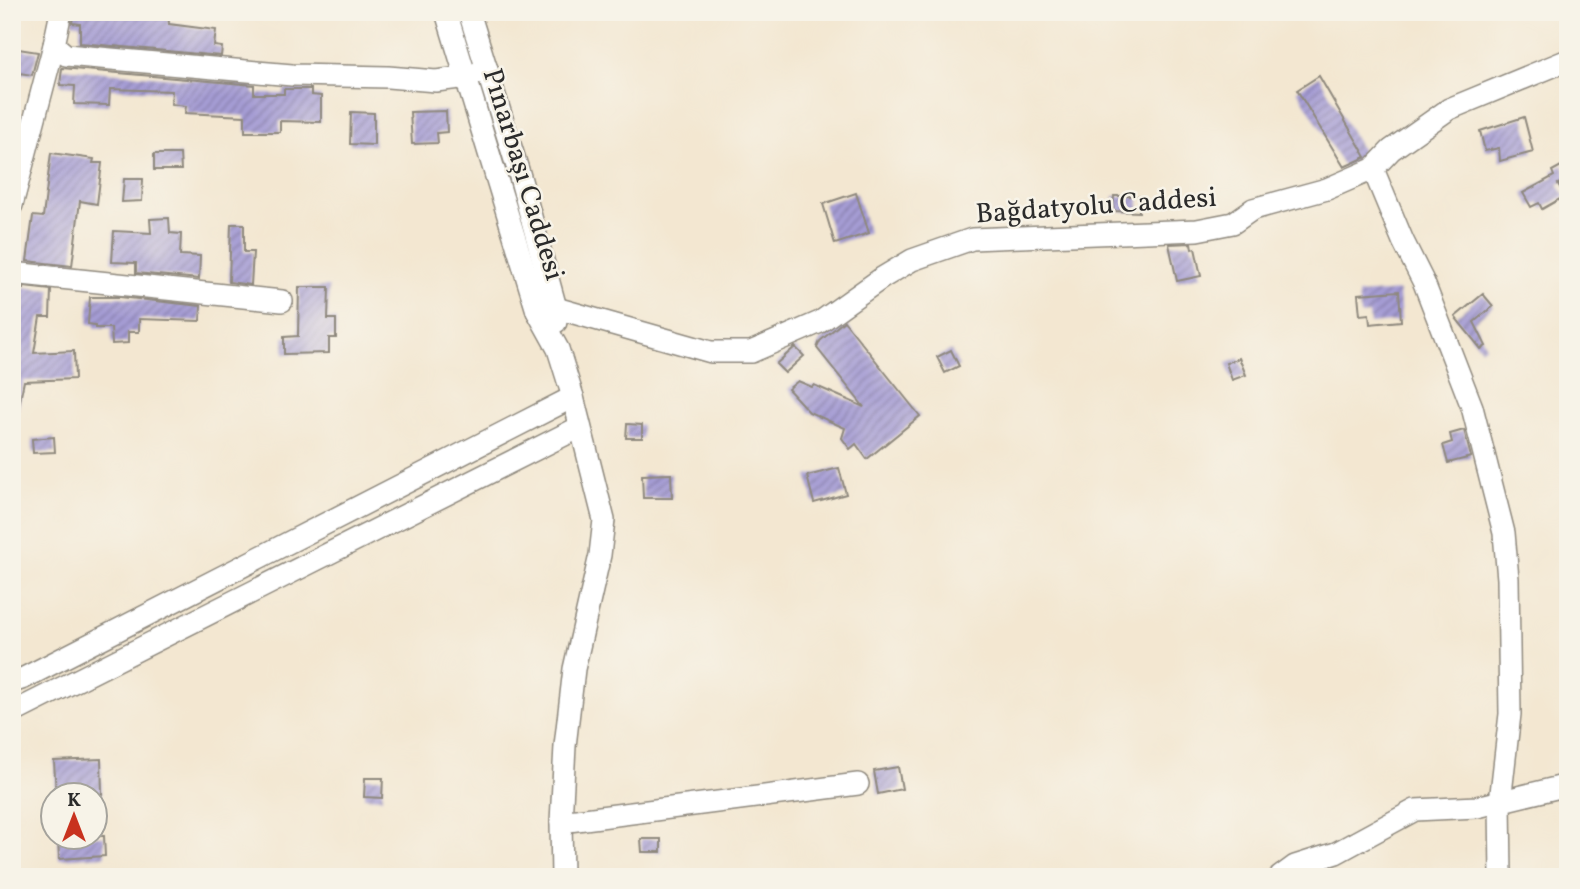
<svg xmlns="http://www.w3.org/2000/svg" width="1580" height="889" font-family="Vollkorn,serif">
<defs>
<pattern id="building-hatch" width="6" height="6" patternUnits="userSpaceOnUse" patternTransform="scale(1.75)"><rect width="6" height="6" fill="#a59cd4"/><path d="M-1 1l2-2M0 6l6-6M5 7l2-2" fill="none" stroke="#877fac"/></pattern>
</defs>
<rect width="100%" height="100%" fill="#f7f3e8"/>
<filter id="ink" filterUnits="userSpaceOnUse"><feTurbulence type="fractalNoise" baseFrequency=".0143" numOctaves="2"/><feDisplacementMap in="SourceGraphic" scale="14" xChannelSelector="R" yChannelSelector="G"/><feConvolveMatrix kernelMatrix="1 2 1 2 8 2 1 2 1" color-interpolation-filters="sRGB"/></filter>
<filter id="wash" filterUnits="userSpaceOnUse"><feTurbulence type="fractalNoise" baseFrequency=".00686" numOctaves="4" result="noise"/><feDisplacementMap in="SourceGraphic" scale="28" xChannelSelector="R" yChannelSelector="G"/><feGaussianBlur stdDeviation="1.57" result="paint"/><feColorMatrix in="noise" values="0 0 0 0 0 0 0 0 0 0 0 0 0 0 0 0 0 1.4 0 .05"/><feComposite in="paint" operator="in"/></filter>
<g filter="url(#wash)">
<rect width="100%" height="100%" fill="#f3e7d1"/>
<g id="blocks">
<g fill="url(#building-hatch)">
<polygon points="74,12 168,12 169,24 216,30 214,46 222,47 221,56 80,43 80,24 72,23"/>
<polygon points="12,48 38,52 32,75 12,72"/>
<polygon points="62,68 254,85 254,94 284,94 284,89 311,89 311,95 321,96 321,122 280,121 280,132 245,132 245,116 185,113 186,106 171,104 172,91 110,89 109,105 74,104 75,86 60,85"/>
<polygon points="1319,76 1366,157 1344,167 1297,90"/>
<polygon points="446,111 447,132 437,133 438,143 412,144 410,112"/>
<polygon points="351,112 374,113 374,145 350,144"/>
<polygon points="1524,117 1533,152 1500,161 1499,148 1485,151 1480,131"/>
<polygon points="51,153 94,159 93,163 102,163 97,204 80,201 72,266 27,261 33,216 43,217"/>
<polygon points="154,154 180,154 181,170 154,170"/>
<polygon points="1563,165 1568,180 1558,184 1565,196 1542,209 1539,203 1531,207 1523,193 1554,176 1552,171"/>
<polygon points="124,179 143,179 142,201 122,202"/>
<polygon points="856,193 869,233 835,244 823,204"/>
<polygon points="1114,196 1139,196 1139,212 1113,211"/>
<polygon points="169,218 170,233 181,234 180,255 200,256 199,279 136,273 136,263 112,262 114,231 151,233 150,219"/>
<polygon points="231,224 244,224 244,252 253,252 251,285 229,282"/>
<polygon points="1191,243 1192,249 1195,248 1201,276 1177,281 1169,244"/>
<polygon points="24,287 51,290 50,317 40,317 34,353 74,351 75,379 24,381 18,410 12,410 12,323 15,323 15,289 24,289"/>
<polygon points="299,287 329,287 328,319 336,319 336,338 329,338 329,353 284,354 284,337 298,336"/>
<polygon points="1399,291 1401,321 1370,324 1369,314 1360,315 1358,294"/>
<polygon points="1483,294 1493,306 1474,322 1486,346 1481,349 1455,317"/>
<polygon points="90,297 120,297 201,306 200,321 139,319 139,332 128,332 128,343 112,344 111,328 95,328 95,325 88,324"/>
<polygon points="844,321 920,416 867,459 856,444 850,449 842,438 845,428 809,412 788,389 798,381 812,387 814,385 864,407 817,348 820,341"/>
<polygon points="795,347 804,356 785,373 776,364"/>
<polygon points="951,350 959,366 945,373 937,357"/>
<polygon points="1239,358 1246,375 1232,380 1226,363"/>
<polygon points="627,424 642,425 642,438 626,438"/>
<polygon points="1464,430 1471,457 1448,463 1443,445 1452,442 1450,434"/>
<polygon points="54,437 55,452 33,453 32,439"/>
<polygon points="839,468 846,494 814,503 807,476"/>
<polygon points="671,474 672,498 643,498 642,475"/>
<polygon points="101,759 102,794 56,794 54,761"/>
<polygon points="898,767 902,789 878,794 874,771"/>
<polygon points="365,778 383,778 382,798 364,797"/>
<polygon points="58,836 104,836 105,856 59,859"/>
<polygon points="641,839 661,839 661,852 642,852"/>
</g>
</g>
</g>
<g filter="url(#ink)">
<use href="#blocks" fill-opacity="0" stroke="#8f897e" stroke-width="2"/>
<g fill="none" stroke-linecap="round" stroke-linejoin="round">
<defs>
<g id="minor">
<polyline points="446,12 537,311 558,349 573,397 604,520 600,555 574,669 565,746 561,822 562,877"/>
<polyline points="469,12 519,173 556,308 556,322"/>
<polyline points="54,45 66,55 292,75 388,77 436,81 467,77 487,69"/>
<polyline points="1373,169 1403,241 1424,283 1472,407 1504,533 1508,579 1510,714 1500,802 1501,877"/>
<polyline points="12,205 54,45 61,12"/>
<polyline points="12,273 282,301"/>
<polyline points="537,311 556,308 711,352 751,352 820,322 882,278 912,260 972,239 1197,230 1233,223 1253,209 1327,189 1373,169 1391,150 1449,109 1568,60"/>
<polyline points="12,682 24,678 573,397"/>
<polyline points="12,713 580,427"/>
<polyline points="561,822 858,784"/>
<polyline points="1280,877 1295,866 1336,853 1415,810 1477,807 1568,785"/>
</g>
</defs>
<use href="#minor" stroke="#8f897e" stroke-width="24"/>
<use href="#minor" stroke="#fff" stroke-width="21"/>
</g>
</g>
<g text-anchor="middle" stroke-width="5" stroke-linejoin="round" paint-order="stroke">
<g font-size="28" fill="#2b2b2b" stroke="#f7f3e8">
<text transform="translate(525 174) rotate(73)" y="10">Pınarbaşı Caddesi</text>
<text transform="translate(1096 204) rotate(-4)" y="10">Bağdatyolu Caddesi</text>
</g>
</g>
<rect width="1580" height="889" fill="none" stroke="#f7f3e8" stroke-width="42"/>
<g transform="translate(74 816)"><circle r="33" fill="#f7f3e8" stroke="#a5a39c" stroke-width="2"/>
<path d="M0-5L12 26L0 18L-12 26Z" fill="#c8321e"/>
<text y="-10" font-size="19" font-weight="bold" text-anchor="middle" fill="#2b2b2b">K</text>
</g>
</svg>
